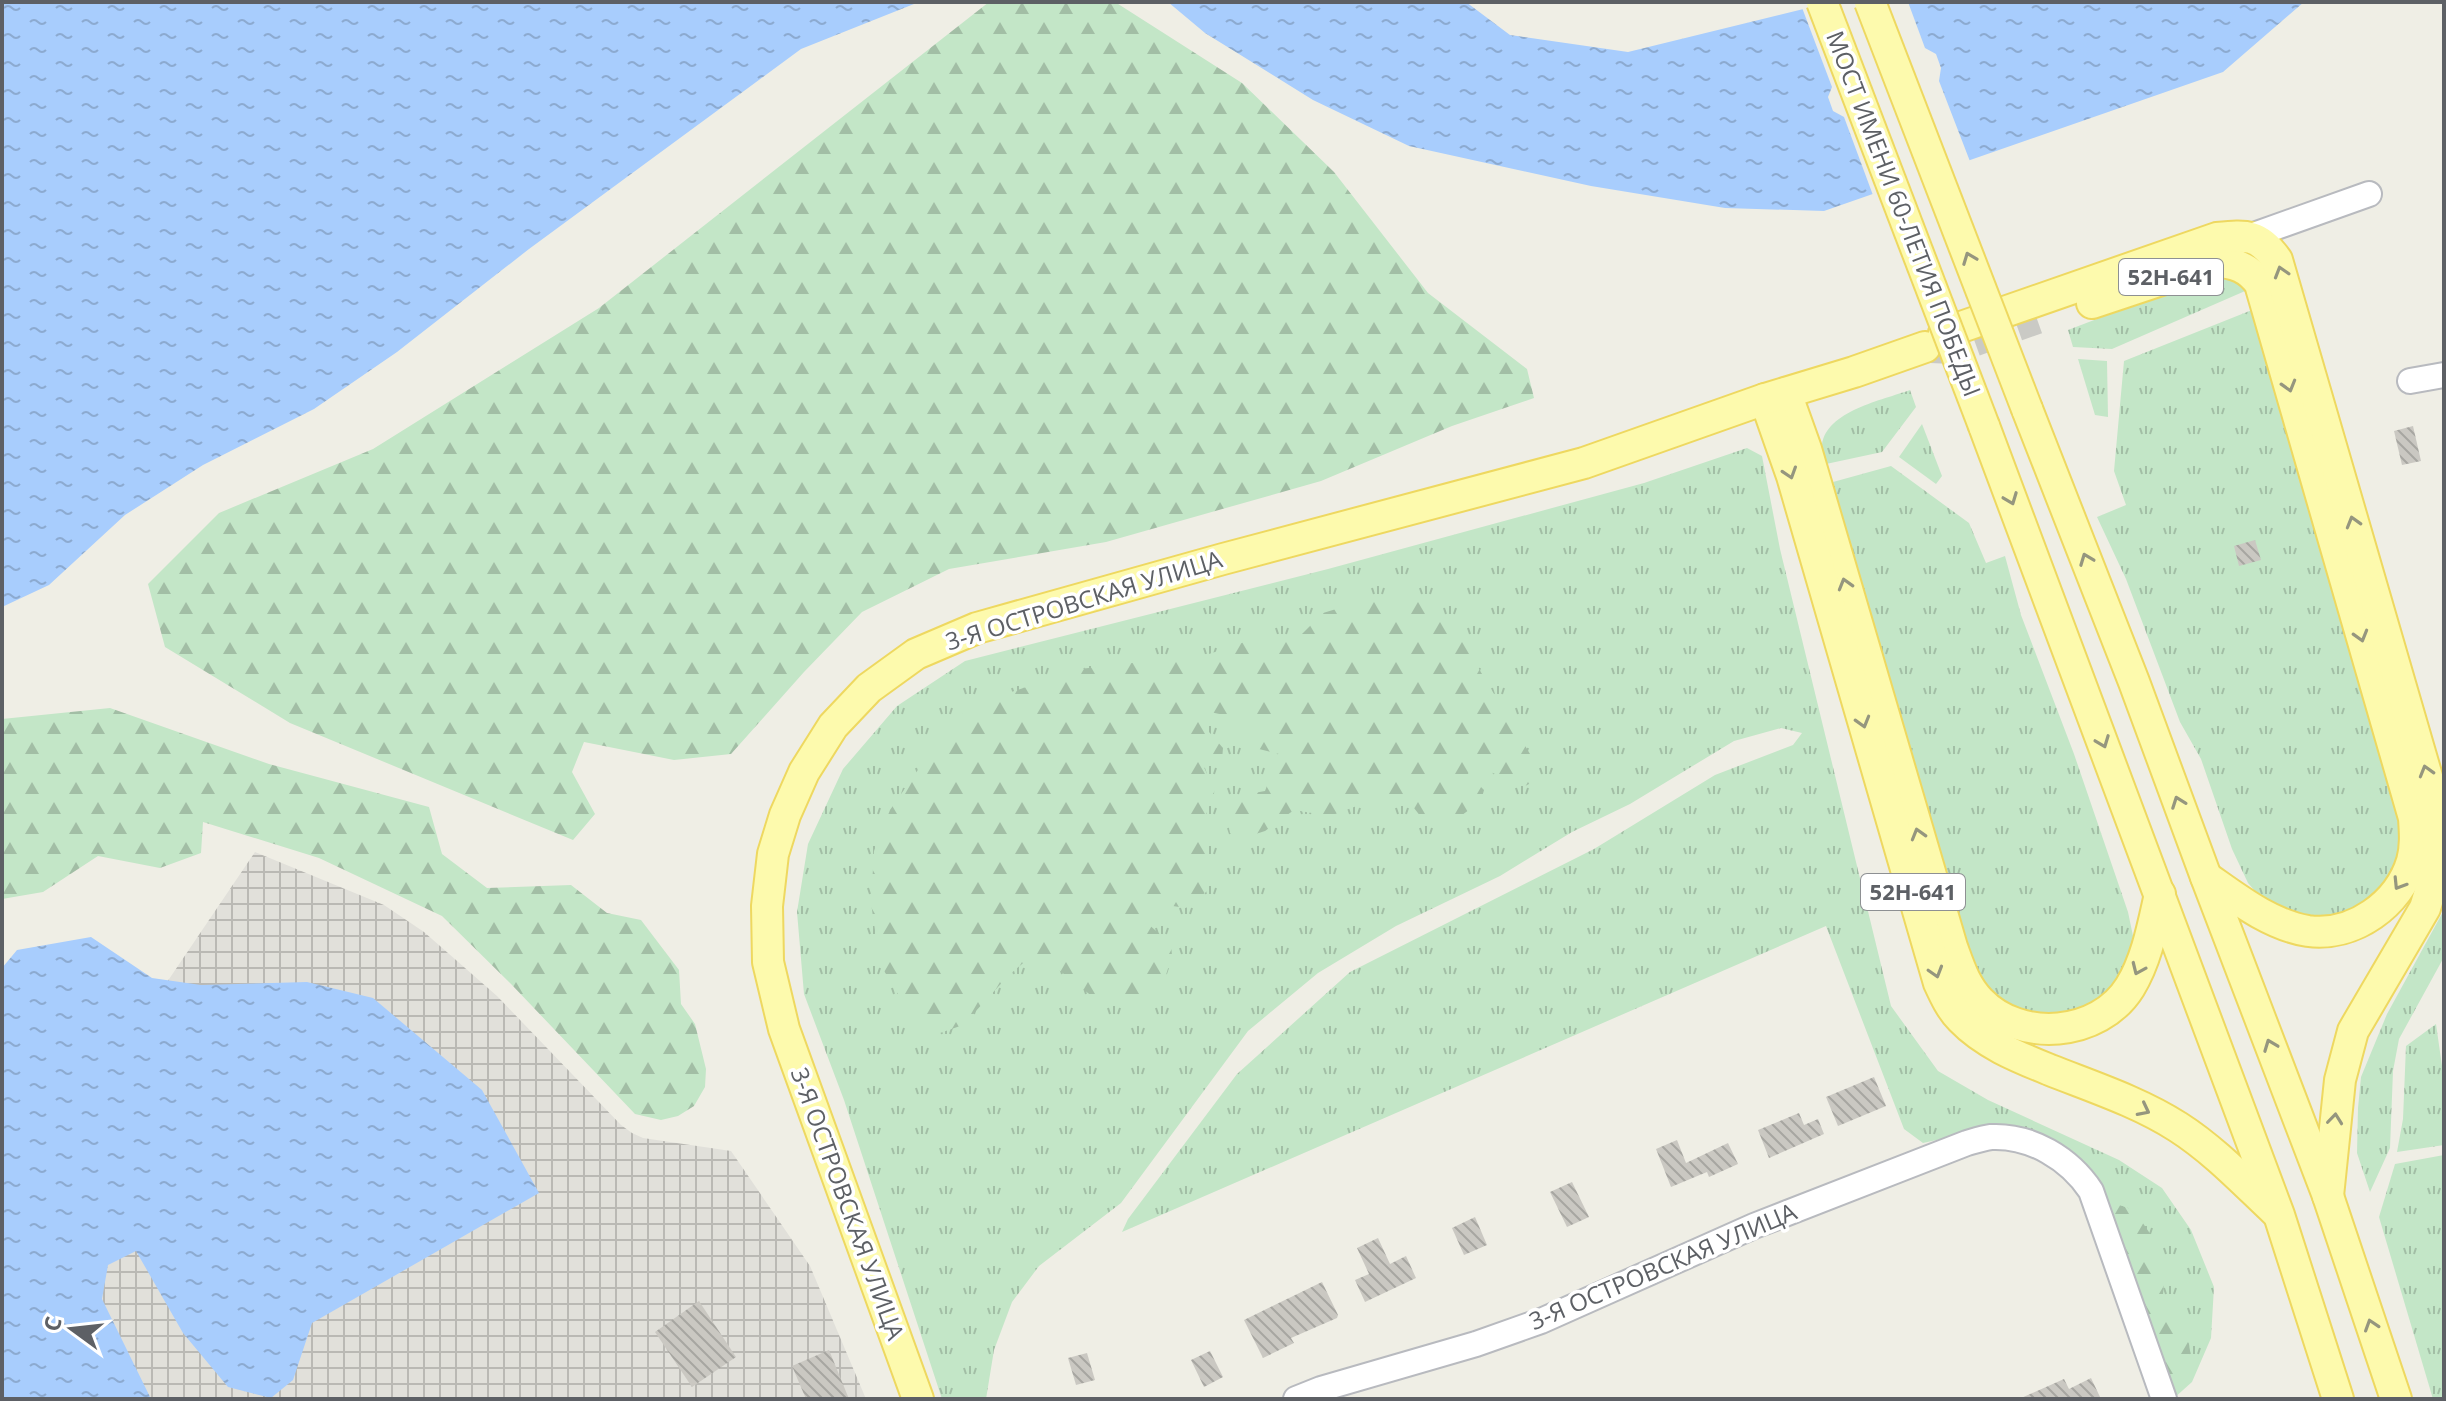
<svg xmlns="http://www.w3.org/2000/svg" width="2446" height="1401" font-family="'Open Sans',sans-serif">
<defs>
<pattern id="industrial-grid" width="8" height="8" patternUnits="userSpaceOnUse" patternTransform="scale(2)"><rect width="8" height="8" fill="#e1e0da"/><path d="M0 4h8M4 0v8" fill="none" stroke="#bab9b4"/></pattern>
<pattern id="grass-tufts" width="24" height="20" patternUnits="userSpaceOnUse" patternTransform="scale(2)"><rect width="24" height="20" fill="#c3e6c7"/><path d="M3 7l-1-3M5 7V3M7 7l1-3M15 17l-1-3M17 17v-4M19 17l1-3" fill="none" stroke="#a2bea5"/></pattern>
<pattern id="forest-firs" width="22" height="20" patternUnits="userSpaceOnUse" patternTransform="scale(2)"><rect width="22" height="20" fill="#c3e6c7"/><path d="M5 1l3.5 6h-7zM16 11l3.5 6h-7z" fill="#a2bea5"/></pattern>
<pattern id="water-ripples" width="26" height="14" patternUnits="userSpaceOnUse" patternTransform="scale(2)"><rect width="26" height="14" fill="#a8cdfd"/><path d="M2 4q2-2 4 0t4 0M15 11q2-2 4 0t4 0" fill="none" stroke="#8caad0"/></pattern>
<pattern id="building-back-hatch" width="6" height="6" patternUnits="userSpaceOnUse" patternTransform="scale(2)"><rect width="6" height="6" fill="#cac8c2"/><path d="M-1 5l2 2M0 0l6 6M5-1l2 2" fill="none" stroke="#a7a6a1"/></pattern>
</defs>
<rect width="100%" height="100%" fill="#efeee5"/>
<polygon fill="url(#industrial-grid)" points="255,852 384,905 424,932 497,996 621,1125 632,1133 643,1138 731,1151 810,1266 866,1399 2,1399 2,1226"/>
<g fill="url(#grass-tufts)">
<polygon points="2223,274 2252,288 2112,349 2073,347 2068,330 2212,275"/>
<polygon points="2262,306 2401,811 2400,865 2372,900 2336,918 2297,917 2262,899 2248,883 2232,849 2201,759 2180,722 2126,579 2097,517 2126,505 2114,471 2124,361"/>
<polygon points="2078,359 2107,361 2108,417 2095,415"/>
<path d="M1910,390l6,17 -34,45 -56,12c-2,-6 -5,-13 -4,-19 4,-34 61,-45 88,-55z"/>
<polygon points="1922,424 1942,476 1936,484 1899,457"/>
<polygon points="1747,448 1762,456 1780,549 1891,1006 1938,1071 1988,1100 2119,1160 2162,1188 2191,1230 2214,1287 2211,1338 2192,1382 2173,1399 2067,1152 1995,1127 1923,1143 1904,1129 1826,926 1122,1232 1128,1219 1237,1074 1350,972 1594,849 1715,775 1793,745 1802,733 1781,728 1734,741 1630,804 1572,832 1500,876 1396,926 1318,973 1248,1031 1121,1203 1039,1266 1012,1302 994,1350 986,1399 942,1399 844,1100 804,994 797,912 808,844 843,769 897,706 965,661 1328,569 1644,483"/>
<polygon points="1891,466 1969,523 1986,563 2005,556 2021,615 2074,754 2128,912 2133,936 2131,957 2120,980 2104,999 2084,1010 2042,1018 2002,1006 1972,973 1846,540 1833,482"/>
<polygon points="2444,910 2444,957 2399,1039 2393,1071 2390,1148 2370,1192 2357,1153 2358,1108 2361,1077 2387,1014"/>
<polygon points="2436,1024 2444,1080 2444,1145 2397,1152 2403,1119 2406,1046"/>
<polygon points="2444,1155 2444,1399 2433,1399 2379,1217 2395,1164"/>
</g>
<g fill="url(#forest-firs)">
<polygon points="989,2 1115,2 1242,83 1334,172 1428,293 1527,369 1534,398 1452,426 1321,481 1106,542 949,569 862,612 804,672 731,754 674,760 584,742 572,772 595,814 573,840 290,723 165,647 148,584 219,513 373,449 599,308"/>
<path d="M1376,597h30l20,8 26,19 81,135 2,22 -10,5 -52,-21 -5,9 16,16 -3,11 -27,20 -11,1 -22,-5 -14,-18 -21,-4 -56,21 -36,-6 -29,21 -25,8 -10,-6 -2,-12 6,-20 9,-6 22,-4 14,-37 -24,-6 -4,-10v-10l-8,-9 -33,-7 -6,11 5,9 14,16 -1,12 -20,3 5,11 8,7 -1,13 -13,33c10,25 10,38 5,65l-20,16 -33,-5 -8,7 2,13 24,21 1,12 -7,22 -14,18 -11,8 -11,2 -36,-9 -43,-34 -22,-4 -19,16 -46,50 -23,8 -20,-7 -9,-10 -31,-52 -9,-61 3,-52 16,-41 39,-56 38,-45 9,-5 104,-35 129,-15 59,-20 32,2 23,-23z"/>
<polygon points="110,708 269,764 429,807 442,854 487,888 571,885 607,913 641,920 679,970 681,1004 695,1024 706,1069 705,1087 694,1106 678,1116 661,1120 635,1114 512,985 442,916 319,858 203,822 201,853 160,868 98,856 43,892 2,899 2,719"/>
<path d="M2109,1205h10l15,5 21,31 9,40 -2,27c7,6 15,12 20,19 13,15 8,48 -3,63l-5,1 -71,-177z"/>
</g>
<g fill="url(#water-ripples)">
<polygon points="2,2 919,2 801,49 529,249 397,352 314,409 203,465 125,515 49,585 2,607"/>
<polygon points="1168,2 1466,2 1510,35 1628,52 1832,2 2304,2 2223,72 1824,211 1725,208 1591,186 1409,146 1313,100 1205,33"/>
<polygon points="91,937 152,978 201,985 307,982 373,998 482,1090 539,1193 312,1323 293,1380 271,1398 228,1387 183,1333 136,1251 108,1265 102,1299 151,1399 2,1399 2,968 17,950"/>
</g>
<polygon fill="#efeee5" points="1815,2 1908,2 1925,48 1936,54 1941,68 1939,81 1971,164 1874,198 1844,117 1833,111 1828,97 1832,87 1801,5"/>
<g fill="url(#building-back-hatch)">
<polygon points="2413,426 2421,461 2402,465 2394,431"/>
<polygon points="2255,540 2261,560 2239,566 2234,546"/>
<polygon points="1874,1077 1886,1106 1838,1126 1826,1097"/>
<polygon points="1799,1113 1804,1125 1818,1119 1824,1134 1769,1158 1758,1130"/>
<polygon points="1677,1140 1686,1163 1728,1143 1738,1164 1709,1177 1707,1172 1671,1187 1656,1149"/>
<polygon points="1572,1182 1589,1217 1567,1227 1550,1192"/>
<polygon points="1475,1217 1487,1245 1464,1255 1452,1228"/>
<polygon points="1378,1238 1390,1264 1406,1256 1416,1278 1365,1302 1355,1280 1369,1274 1357,1248"/>
<polygon points="1322,1282 1338,1315 1337,1318 1291,1338 1294,1343 1263,1358 1244,1320"/>
<polygon points="699,1301 736,1357 692,1387 655,1332"/>
<polygon points="829,1350 849,1399 806,1399 792,1366"/>
<polygon points="1210,1351 1223,1377 1204,1387 1191,1360"/>
<polygon points="1087,1353 1095,1380 1076,1385 1068,1358"/>
<polygon points="2091,1378 2101,1399 2019,1399 2064,1379 2069,1389"/>
</g>
<g fill="none" stroke-linecap="round" stroke-linejoin="round">
<polyline stroke="#cacac5" stroke-width="30" stroke-dasharray="30 15" stroke-linecap="butt" points="1931,348 1953,349 2037,319"/>
<defs>
<g id="minor">
<polyline points="2251,236 2369,194"/>
<polyline points="2410,381 2444,375"/>
<path d="M1296,1399l25,-10 155,-45 65,-23 213,-95 213,-83c7,-2 16,-5 24,-6 40,-2 79,22 100,54l73,208"/>
</g>
<g id="major">
<path d="M2092,303l123,-41c19,0 34,6 45,22l154,534c1,15 2,29 -2,43 -13,43 -58,76 -104,70 -38,-6 -72,-33 -102,-54"/>
<path d="M1944,333l273,-95c30,-3 42,-4 60,22l153,527 9,61 -5,31 -9,29 -72,123 -13,49 -12,116"/>
<path d="M1786,393l20,56 146,498c7,19 13,39 28,54 40,42 119,36 150,-14 17,-28 23,-62 30,-93"/>
<path d="M1765,399l27,77 147,507c6,13 12,26 22,36 24,25 57,38 89,51 43,17 89,32 128,57 36,23 66,55 97,84"/>
<polyline points="2027,409 2134,682 2206,877 2328,1196 2396,1399"/>
<polyline points="1984,426 2279,1215 2338,1399"/>
<polyline points="918,1399 784,1029 768,962 767,906 773,854 785,815 804,772 833,726 869,688 916,654 977,628 1223,559 1584,463 1765,399 1854,372 1925,347"/>
</g>
</defs>
<use href="#minor" stroke="#b8babf" stroke-width="28"/>
<use href="#major" stroke="#eed860" stroke-width="34"/>
<use href="#minor" stroke="#fff" stroke-width="24"/>
<use href="#major" stroke="#fdfaad" stroke-width="30"/>
<defs>
<g id="major-bridge">
<polyline points="1822,2 1984,426"/>
<polyline points="1870,2 2027,409"/>
</g>
</defs>
<use href="#major-bridge" stroke="#eed860" stroke-width="34" stroke-linecap="butt"/>
<use href="#major-bridge" stroke="#fdfaad" stroke-width="30"/>
</g>
<defs><path id="oneway-chevron" d="M-2-3.5L2.5 0L-2 3.5" fill="none" stroke-width="1.6" stroke-linecap="round" stroke-linejoin="round" transform="scale(2)"/></defs>
<g stroke="#95967e">
<use href="#oneway-chevron" transform="translate(1969 258) rotate(-111)"/>
<use href="#oneway-chevron" transform="translate(2281 272) rotate(-107)"/>
<use href="#oneway-chevron" transform="translate(2289 386) rotate(74)"/>
<use href="#oneway-chevron" transform="translate(1790 473) rotate(72)"/>
<use href="#oneway-chevron" transform="translate(2011 499) rotate(69)"/>
<use href="#oneway-chevron" transform="translate(2353 522) rotate(-106)"/>
<use href="#oneway-chevron" transform="translate(2086 559) rotate(-111)"/>
<use href="#oneway-chevron" transform="translate(1845 584) rotate(-106)"/>
<use href="#oneway-chevron" transform="translate(2361 636) rotate(74)"/>
<use href="#oneway-chevron" transform="translate(1863 722) rotate(74)"/>
<use href="#oneway-chevron" transform="translate(2103 742) rotate(69)"/>
<use href="#oneway-chevron" transform="translate(2426 771) rotate(-106)"/>
<use href="#oneway-chevron" transform="translate(2178 802) rotate(-110)"/>
<use href="#oneway-chevron" transform="translate(1918 834) rotate(-106)"/>
<use href="#oneway-chevron" transform="translate(2399 884) rotate(122)"/>
<use href="#oneway-chevron" transform="translate(2138 969) rotate(114)"/>
<use href="#oneway-chevron" transform="translate(1936 972) rotate(73)"/>
<use href="#oneway-chevron" transform="translate(2270 1045) rotate(-111)"/>
<use href="#oneway-chevron" transform="translate(2144 1110) rotate(27)"/>
<use href="#oneway-chevron" transform="translate(2335 1119) rotate(-84)"/>
<use href="#oneway-chevron" transform="translate(2371 1325) rotate(-108)"/>
</g>
<g text-anchor="middle" stroke-width="7" stroke-linejoin="round" paint-order="stroke">
<g fill="#fff" stroke="#8e9093" stroke-width="2">
<rect x="2119" y="259" width="104" height="36" rx="6"/>
<rect x="1861" y="874" width="104" height="36" rx="6"/>
</g>
<g font-size="22" font-weight="bold" fill="#5d6065">
<text x="2171" y="285">52Н-641</text>
<text x="1913" y="900">52Н-641</text>
</g>
<g font-size="24" fill="#5d6065" stroke="#fff">
<text transform="translate(1903 214) rotate(69)" y="8">МОСТ ИМЕНИ 60-ЛЕТИЯ ПОБЕДЫ</text>
<text transform="translate(1084 601) rotate(-17)" y="8">3-Я ОСТРОВСКАЯ УЛИЦА</text>
<text transform="translate(847 1204) rotate(70)" y="8">3-Я ОСТРОВСКАЯ УЛИЦА</text>
<text transform="translate(1663 1267) rotate(-23)" y="8">3-Я ОСТРОВСКАЯ УЛИЦА</text>
</g>
</g>
<rect width="2446" height="1401" fill="none" stroke="#5d6065" stroke-width="8"/>
<g transform="translate(72 1329) rotate(285)" stroke="#ffffff" stroke-width="6" paint-order="stroke">
<path d="M0-6L14 30L0 20L-14 30Z" fill="#5d6065"/>
<text y="-12" font-size="22" font-weight="bold" text-anchor="middle" fill="#5d6065">С</text>
</g>
</svg>
